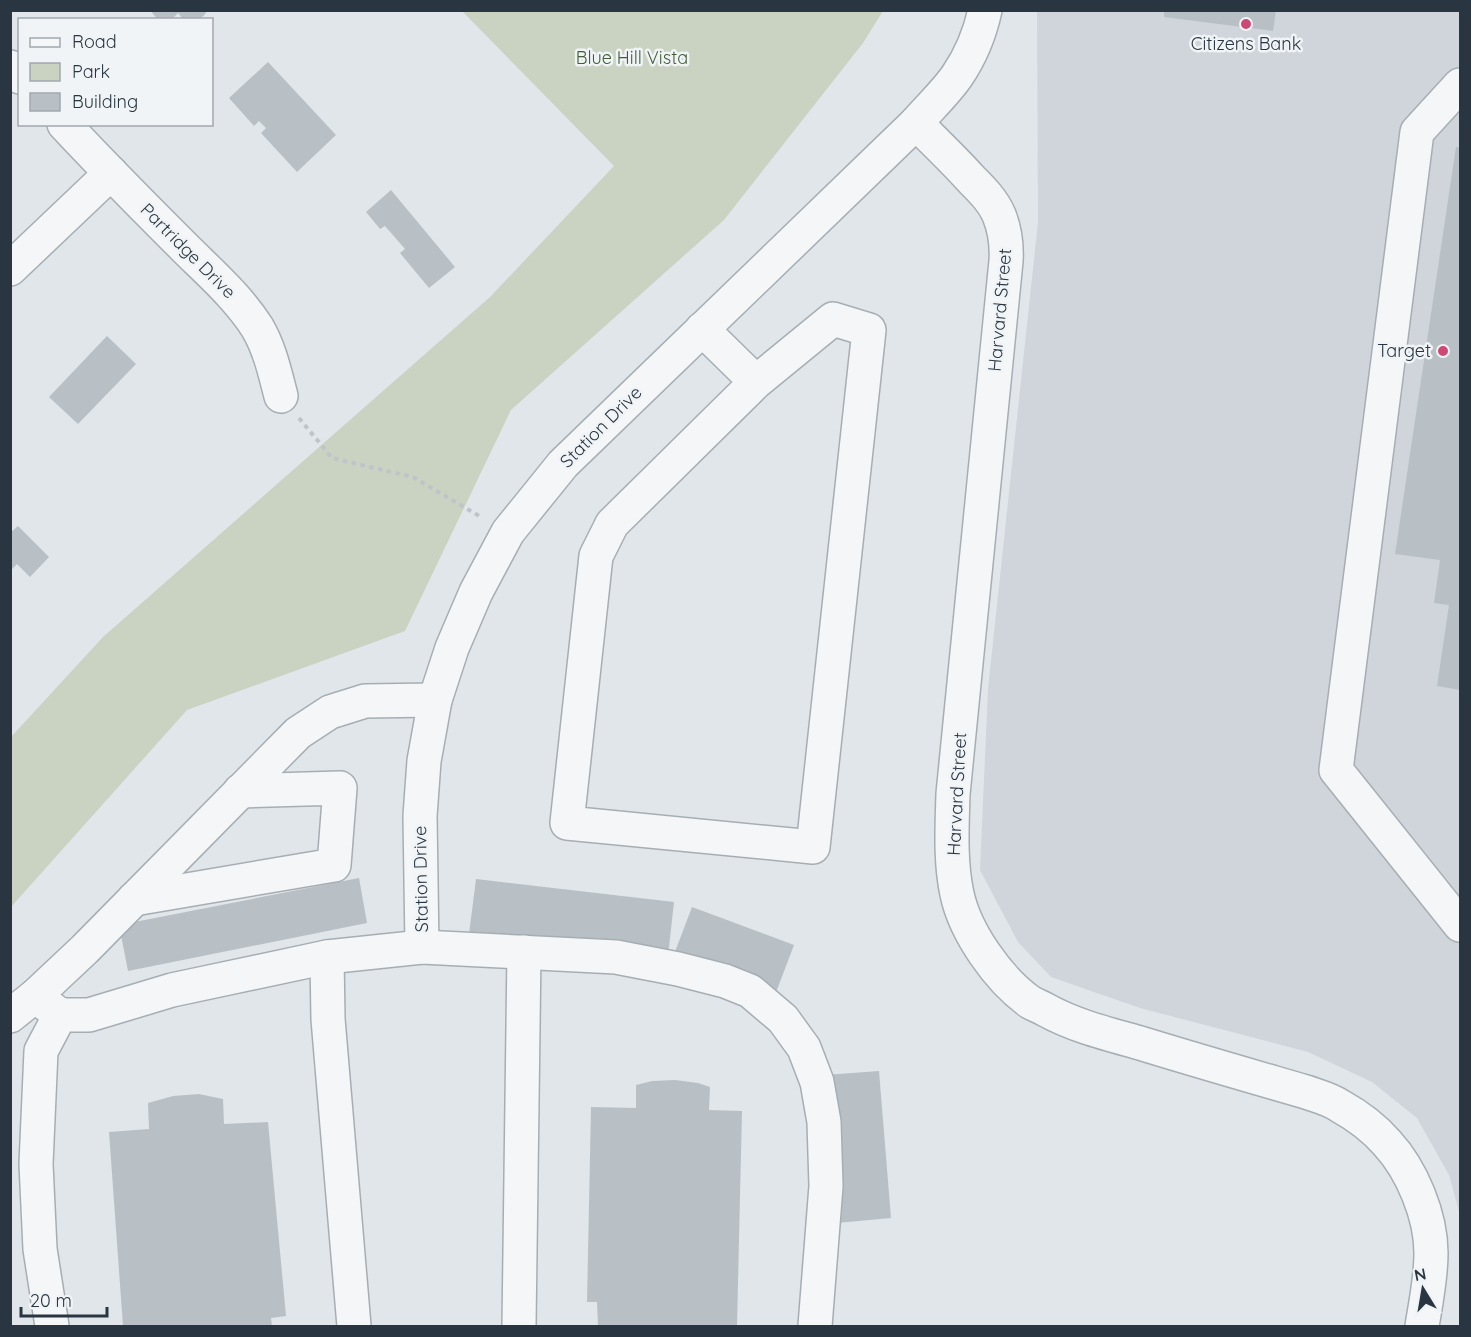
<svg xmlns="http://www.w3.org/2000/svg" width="1471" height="1337" font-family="Quicksand,sans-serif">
<rect width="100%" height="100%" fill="#e1e6ea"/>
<polygon fill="#cfd5db" points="1037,11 1460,11 1460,1215 1449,1175 1417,1118 1372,1082 1308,1052 1140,1008 1051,977 1018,942 980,870 988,689 1038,222"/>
<polygon fill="#cad3c2" points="462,11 883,11 863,43 724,220 511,410 405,631 187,710 11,907 11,737 103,637 490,297 614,166"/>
<g fill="#b8c0c6">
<polygon points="150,10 204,10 206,13 199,20 184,20 178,13 171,20 158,20"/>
<polygon points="1164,10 1276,10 1273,31 1164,17"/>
<polygon points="268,62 336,135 297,172 261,133 266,128 259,121 254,126 229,98"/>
<polygon points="1456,147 1460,148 1460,690 1437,686 1449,605 1434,603 1440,560 1395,554"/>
<polygon points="391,190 455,267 429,288 400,253 405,249 385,226 380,229 366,212"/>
<polygon points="107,336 136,364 78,424 49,397"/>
<polygon points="18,526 49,557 30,577 17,564 10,571 10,533"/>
<polygon points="359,878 367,923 128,971 119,925"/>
<polygon points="476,879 674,902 668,956 469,934"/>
<polygon points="692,907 794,945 775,995 673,957"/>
<polygon points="879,1071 891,1218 837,1223 825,1075"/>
<polygon points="675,1080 698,1083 710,1087 709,1110 742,1111 737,1326 598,1326 597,1302 587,1302 591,1107 636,1108 636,1085 652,1081"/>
<polygon points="199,1094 223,1099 224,1124 268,1122 286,1316 271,1318 272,1326 123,1326 109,1132 149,1129 148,1103 173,1096"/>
</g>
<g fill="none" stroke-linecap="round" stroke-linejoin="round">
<defs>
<g id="minor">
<polyline points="10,67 20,77"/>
<polyline points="1460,85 1417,132 1336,770 1460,925"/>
<path d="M916,123c18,18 37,36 55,56 11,11 22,22 28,36 6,15 8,30 7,46l-53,533c-1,33 -3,68 4,100 8,38 41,85 73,108 5,3 11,5 16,8 29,16 62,24 94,33 55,17 111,33 166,49 11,4 24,7 34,14 18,10 34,22 47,37 25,27 44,73 44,110 0,25 -5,49 -9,73"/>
<path d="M64,124c39,42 79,82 119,122 26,26 54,50 74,81 13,22 18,46 24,69"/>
<polyline points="10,269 111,173"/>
<polyline points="702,329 756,382 833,319 869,330 813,847 567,823 596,556 612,524 756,382"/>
<polyline points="134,899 334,865 340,788 240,791"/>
<path d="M422,947l-2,-131 4,-55 11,-61 17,-52 24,-56 32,-60 55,-68 353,-341c13,-15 30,-31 41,-47 13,-19 23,-43 28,-66"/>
<polyline points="327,957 328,1019 354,1326"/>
<polyline points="60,1015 35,996 85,949 298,733 330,712 365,701 435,700"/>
<polyline points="10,1016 35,996"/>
<polyline points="52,1326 40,1249 36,1164 41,1051 60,1015 89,1015 172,990 327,957 422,947 616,957 678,969 725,981 750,991 783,1019 804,1048 817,1082 824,1122 826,1186 815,1326"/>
<polyline points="519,1326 524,952"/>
</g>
</defs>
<use href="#minor" stroke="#a6aeb4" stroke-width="36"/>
<polyline stroke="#bfc4c8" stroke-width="4" stroke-dasharray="4.5 4.5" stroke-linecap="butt" points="299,418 332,458 413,477 481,517"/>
<use href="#minor" stroke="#f4f6f8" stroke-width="33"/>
</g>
<g fill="#cd4873" stroke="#f1f4f7" stroke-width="2">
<circle cx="1246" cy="24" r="6"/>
<circle cx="1443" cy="351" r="6"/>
</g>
<g text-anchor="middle" stroke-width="5" stroke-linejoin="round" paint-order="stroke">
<g font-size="18" fill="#293641" stroke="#f1f4f7">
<text x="1246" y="50">Citizens Bank</text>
<text x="1431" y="357" text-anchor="end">Target</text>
</g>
<g font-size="18" fill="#455d37" stroke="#f1f4f7">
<text x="632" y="64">Blue Hill Vista</text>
</g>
<g font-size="18" fill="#293641" stroke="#f1f4f7">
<text transform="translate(188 251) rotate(45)" y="6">Partridge Drive</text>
<text transform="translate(1000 310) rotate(-85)" y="6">Harvard Street</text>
<text transform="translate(601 427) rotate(-45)" y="6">Station Drive</text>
<text transform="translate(957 794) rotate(-87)" y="6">Harvard Street</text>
<text transform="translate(421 879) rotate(-91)" y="6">Station Drive</text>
</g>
</g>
<rect width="1471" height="1337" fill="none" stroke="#293641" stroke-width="24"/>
<rect x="18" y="18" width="195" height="108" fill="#f1f4f7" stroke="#a1a8ae" stroke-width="1.5"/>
<rect x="30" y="38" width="30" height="9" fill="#f4f6f8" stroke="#a1a8ae" stroke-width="1.5"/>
<text x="72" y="48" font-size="18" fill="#293641">Road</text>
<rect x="30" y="63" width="30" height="18" fill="#cad3c2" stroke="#a1a8ae" stroke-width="1.5"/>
<text x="72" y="78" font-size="18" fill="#293641">Park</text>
<rect x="30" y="93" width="30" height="18" fill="#b8c0c6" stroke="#a1a8ae" stroke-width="1.5"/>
<text x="72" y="108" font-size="18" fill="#293641">Building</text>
<g transform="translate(1423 1289) rotate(349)" stroke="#f1f4f7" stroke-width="4.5" paint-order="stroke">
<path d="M0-4.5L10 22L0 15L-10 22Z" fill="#293641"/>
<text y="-9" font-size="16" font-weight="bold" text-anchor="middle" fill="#293641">N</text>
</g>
<path d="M21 1307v9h86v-9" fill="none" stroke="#293641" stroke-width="3"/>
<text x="30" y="1307" font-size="18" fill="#293641" stroke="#f1f4f7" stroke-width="4.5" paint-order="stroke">20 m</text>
</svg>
